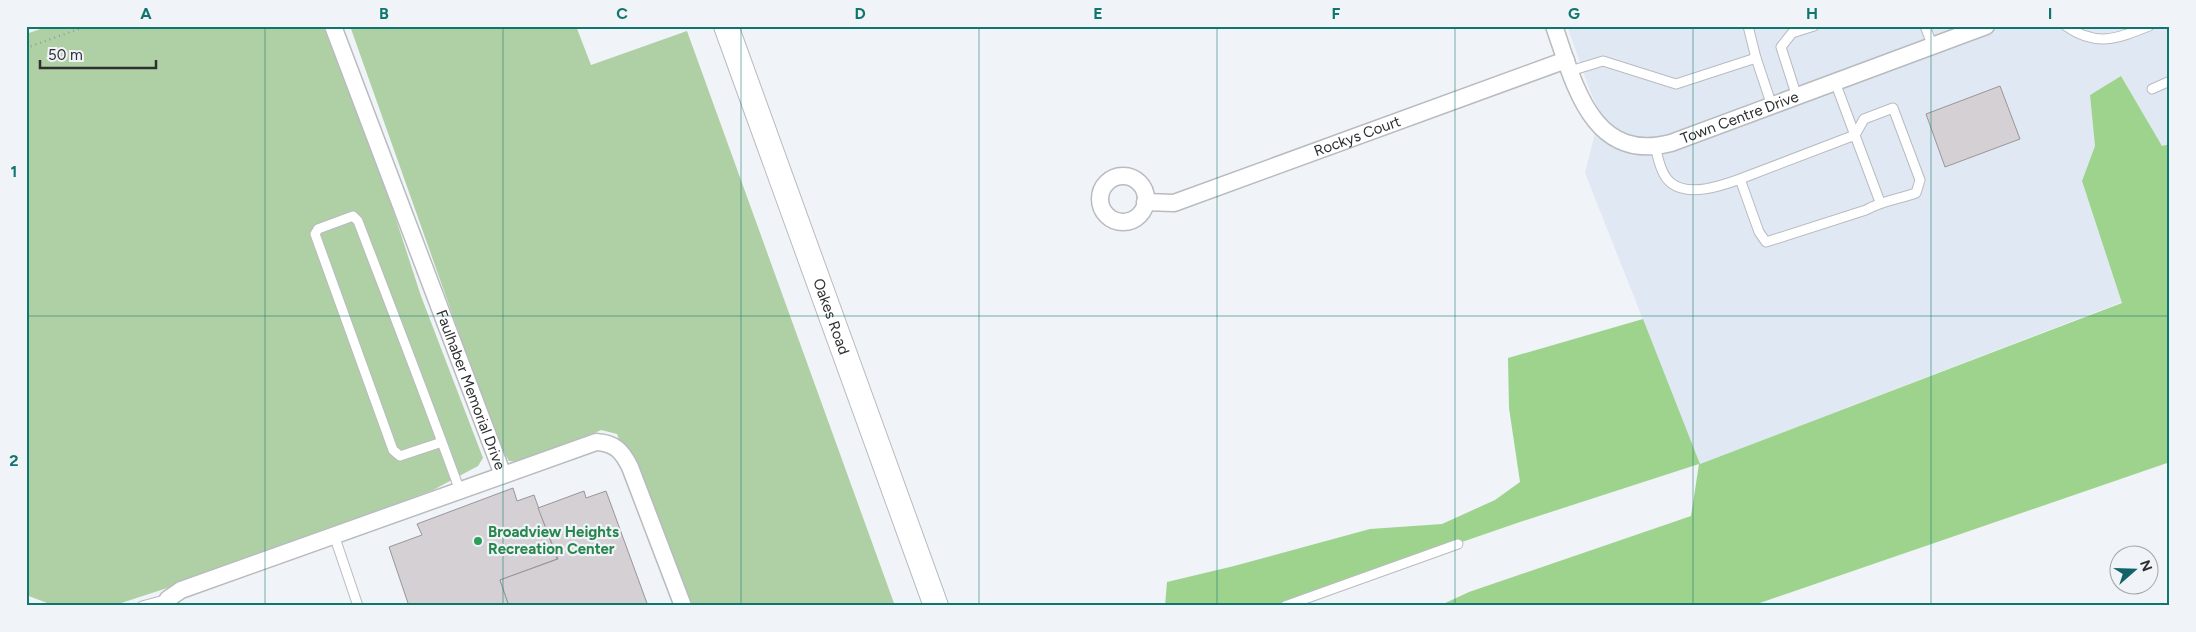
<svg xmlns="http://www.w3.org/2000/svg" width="2196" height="632" font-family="Figtree,sans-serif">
<rect width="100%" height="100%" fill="#f0f3f7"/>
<polygon fill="#e0e9f3" points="1567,26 2170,26 2170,144 2162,147 2121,76 2090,95 2095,146 2082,181 2122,302 1700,464 1585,173 1600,113 1590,91"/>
<g fill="#afd0a5">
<polygon points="49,26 323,26 378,164 421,296 483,458 478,466 433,490 198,578 112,606 55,606 26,595 26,34"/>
<polygon points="350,26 576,26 591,65 687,31 895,606 686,606 617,434 601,430 580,440 518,462 509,461 498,443"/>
</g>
<polygon fill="#9ed38d" points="2121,76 2162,146 2170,144 2170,462 1751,606 1439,606 1469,592 1691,516 1699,464 1520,522 1276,606 1165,606 1167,582 1234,566 1370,529 1442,524 1495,500 1520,482 1509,408 1508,358 1643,319 1700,464 2122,303 2082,181 2095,146 2090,95"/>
<g fill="#d4d0d3" stroke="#999598">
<polygon points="2000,86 2020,139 1945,167 1926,114"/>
<polygon points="513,488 517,501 534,495 557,559 500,580 509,606 409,606 389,547 422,535 417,524"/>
<polygon points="584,491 586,498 606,491 648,606 509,606 500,580 558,559 538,508"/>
</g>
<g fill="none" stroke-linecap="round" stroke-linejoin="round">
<defs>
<g id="lane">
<polyline points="1748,26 1756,58"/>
<polyline points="1925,26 1933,47"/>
<path d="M2066,26c30,21 51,13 83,0"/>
<polyline points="1570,71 1603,61 1676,84 1756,58 1772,106"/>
<polyline points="1835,82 1880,202"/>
<polyline points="2152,89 2170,81"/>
<polyline points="1797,97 1781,47 1792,33 1814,26"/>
<path d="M1655,146c3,12 6,29 16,37 18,14 50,3 69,-4l19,53 7,10 100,-32c15,-9 33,-11 50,-17l4,-13 -27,-72 -29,11 -9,16 -115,44"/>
<path d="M442,442l-42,14 -7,-6 -78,-216 3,-5 35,-13 5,5c34,89 69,179 102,270"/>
<polyline points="334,535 358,606"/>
<polyline points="142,606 168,599"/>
<polyline points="1285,606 1458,544"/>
</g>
<g id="street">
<path id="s1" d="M333,26l170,449"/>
<path id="s2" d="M1554,26c20,56 37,138 117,117l315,-117"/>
<circle cx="1123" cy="199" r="23"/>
<path id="s3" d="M1145,202l29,1 392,-143"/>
<path d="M168,606v-7l13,-9 415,-148c19,1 26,9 34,25l53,139"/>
</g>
<g id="secondary">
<path id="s4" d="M726,26l210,580"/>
</g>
</defs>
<use href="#lane" stroke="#b8bbbf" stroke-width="11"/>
<use href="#street" stroke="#b8bbbf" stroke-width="19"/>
<use href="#secondary" stroke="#b8bbbf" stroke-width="26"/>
<polyline stroke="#9b9da0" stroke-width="2.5" stroke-dasharray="1 4" stroke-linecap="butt" points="26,48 87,26"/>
<use href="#lane" stroke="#fff" stroke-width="9"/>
<use href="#street" stroke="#fff" stroke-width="16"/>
<use href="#secondary" stroke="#fff" stroke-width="24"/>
</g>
<path fill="none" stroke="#0f766e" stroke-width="1" stroke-opacity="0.55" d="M265,26v580M503,26v580M741,26v580M979,26v580M1217,26v580M1455,26v580M1693,26v580M1931,26v580M26,316h2144"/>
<circle fill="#2e9e5b" stroke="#f0f3f7" stroke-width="2" cx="478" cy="541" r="5"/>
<g text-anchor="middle" stroke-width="4.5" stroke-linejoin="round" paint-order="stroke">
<g font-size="15" fill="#2e2f31" stroke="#f0f3f7">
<text dy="5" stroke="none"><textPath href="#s2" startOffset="261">Town Centre Drive</textPath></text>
<text dy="5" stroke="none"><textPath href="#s3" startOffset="224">Rockys Court</textPath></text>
<text dy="5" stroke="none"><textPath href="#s4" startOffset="309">Oakes Road</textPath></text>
<text dy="5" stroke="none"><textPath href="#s1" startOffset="389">Faulhaber Memorial Drive</textPath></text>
</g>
<g font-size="15" font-weight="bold" fill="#27864d" stroke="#f0f3f7" text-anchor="start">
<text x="488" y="537">Broadview Heights<tspan x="488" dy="17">Recreation Center</tspan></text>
</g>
</g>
<rect width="2196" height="632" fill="none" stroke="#f0f3f7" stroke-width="55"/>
<g transform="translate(2134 570) rotate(70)"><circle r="24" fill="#f0f3f7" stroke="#a2a5a8"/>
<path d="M0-4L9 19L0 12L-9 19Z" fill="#126268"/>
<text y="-8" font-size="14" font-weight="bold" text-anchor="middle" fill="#2e2f31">N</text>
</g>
<path d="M40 60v8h116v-8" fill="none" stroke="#2e2f31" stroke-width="2.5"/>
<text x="48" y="60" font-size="15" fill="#2e2f31" stroke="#f0f3f7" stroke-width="4" paint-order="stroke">50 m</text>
<rect x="28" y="28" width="2140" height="576" fill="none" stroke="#0f766e" stroke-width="2"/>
<g font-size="16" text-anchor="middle" font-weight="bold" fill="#0f766e">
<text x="146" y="19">A</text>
<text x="384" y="19">B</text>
<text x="622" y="19">C</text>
<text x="860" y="19">D</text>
<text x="1098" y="19">E</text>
<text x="1336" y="19">F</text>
<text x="1574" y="19">G</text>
<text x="1812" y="19">H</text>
<text x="2050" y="19">I</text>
<text x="14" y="177">1</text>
<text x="14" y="466">2</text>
</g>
</svg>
